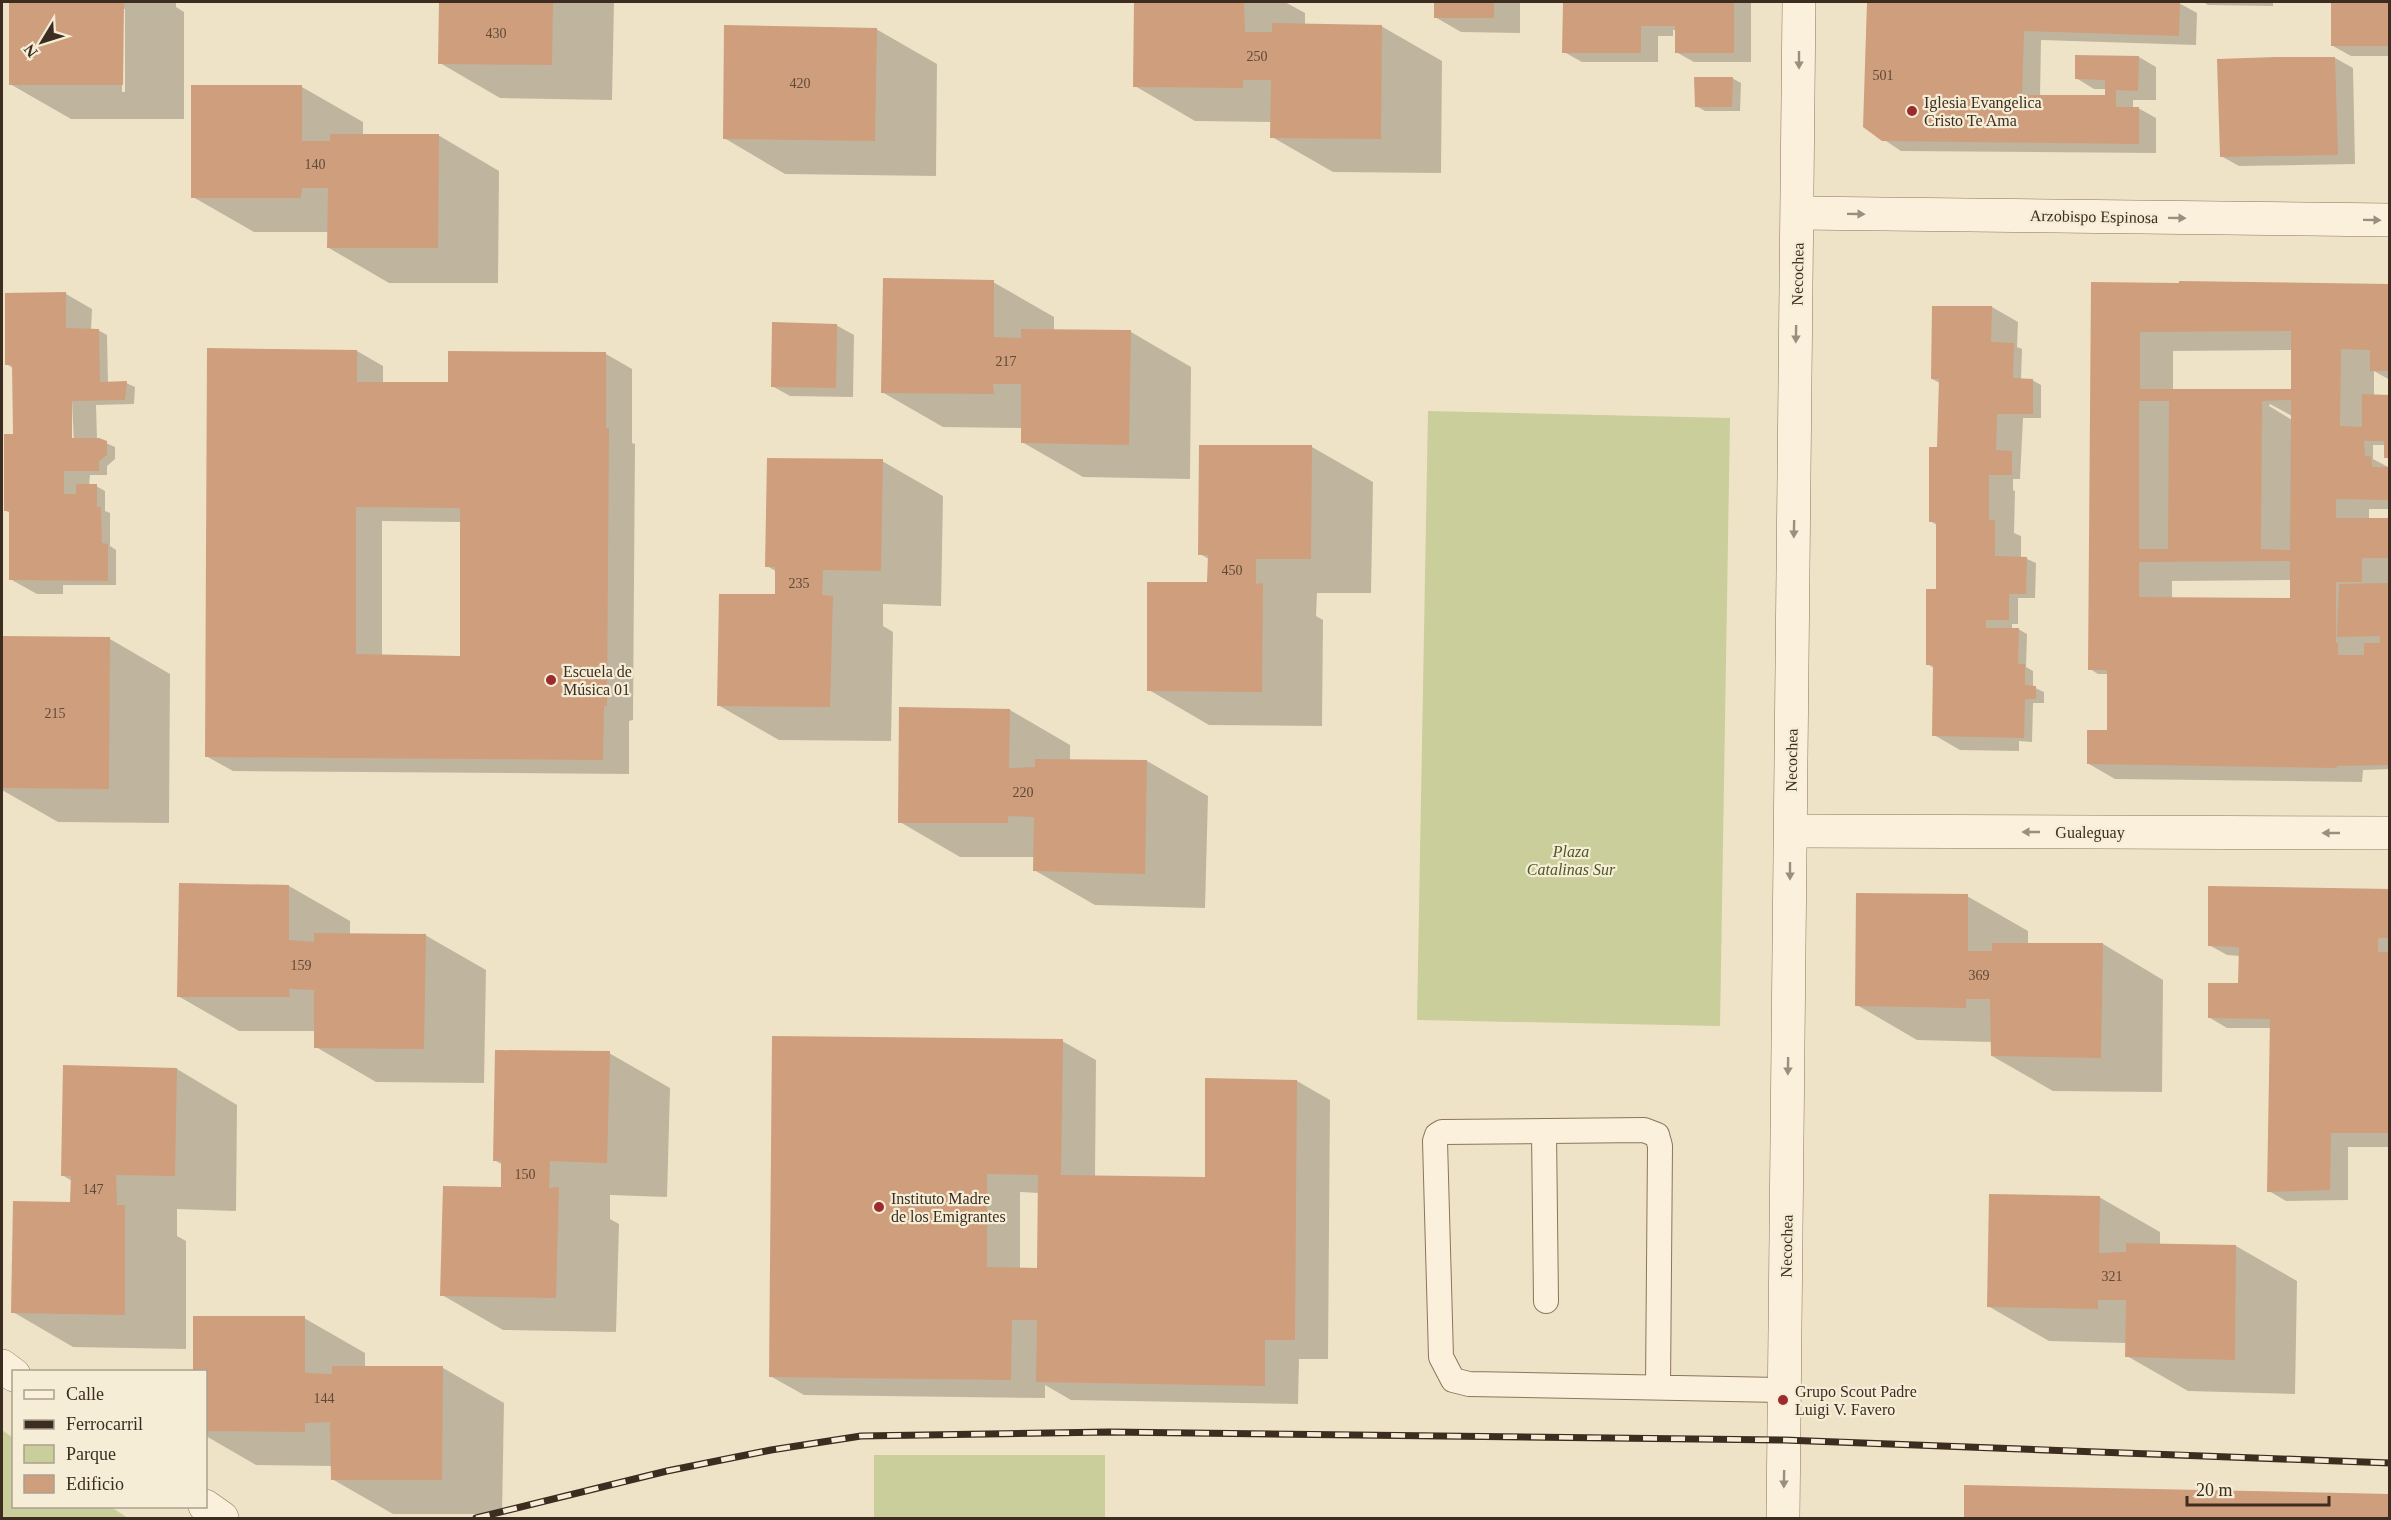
<svg xmlns="http://www.w3.org/2000/svg" width="2391" height="1520" font-family="Georgia,serif">
<rect width="100%" height="100%" fill="#efe3c7"/>
<g fill="#c9ce9b">
<polygon points="1428,411 1730,418 1720,1026 1417,1020"/>
<polygon points="2,1430 13,1438 14,1506 111,1507 128,1518 2,1518"/>
<rect x="874" y="1455" width="231" height="63"/>
</g>
<g fill="#0003" fill-rule="evenodd">
<path d="M10,2h166v5l8,5v107h-113l-61,-35zM122,9h3v83h-3z"/>
<polygon points="441,2 614,2 612,100 500,98 440,63"/>
<polygon points="1135,2 1285,2 1305,13 1305,25 1381,26 1442,61 1441,173 1333,172 1272,137 1272,122 1195,121 1135,86"/>
<polygon points="1435,2 1520,2 1520,33 1461,32 1435,17"/>
<polygon points="1564,2 1751,2 1751,62 1694,62 1676,52 1676,30 1673,30 1673,36 1658,36 1658,62 1582,62 1564,52"/>
<polygon points="1868,2 2179,3 2197,13 2196,45 2041,40 2040,97 2107,96 2107,89 2094,89 2076,78 2139,57 2156,67 2156,100 2133,100 2133,108 2138,108 2156,118 2156,153 1901,151 1865,127"/>
<polygon points="2203,2 2273,2 2273,6 2208,5"/>
<polygon points="2390,2 2390,56 2351,56 2333,46 2333,3"/>
<polygon points="876,29 937,64 936,176 785,174 724,138"/>
<polygon points="2335,58 2353,68 2355,164 2239,166 2221,156 2219,61"/>
<polygon points="1732,78 1741,83 1740,111 1705,111 1696,106"/>
<polygon points="302,87 363,122 363,135 438,135 499,171 498,283 389,283 329,248 329,232 254,232 193,197"/>
<polygon points="993,282 1054,317 1054,331 1131,332 1191,367 1190,479 1083,477 1022,442 1022,428 943,427 882,392"/>
<path d="M2093,284l297,1v95l-16,-9v25h16v63l-5,-2v-12h-12v14l17,9v41h-21v10h21v250l-27,1 -1,12 -247,-3 -26,-15 19,-32 1,-58h-11l-8,-5zM2292,350v40h-119v-39zM2270,404l22,12v4l-23,-14zM2291,580l1,19h-120v-18z"/>
<path d="M66,294l26,15 -1,21h7l9,5 1,49 18,-1 9,4 -1,17 -38,1 1,34 18,8v12l-8,7v9h-17l-1,11h7l9,5v20l5,2v33l6,4v35h-53v9h-26l-27,-15 1,-66 -5,-2 8,-75 -1,-68 -7,-4zM69,400h3l2,45h-3z"/>
<polygon points="1992,307 2018,322 2017,347 2022,349 2021,380 2032,380 2041,385 2041,418 2023,418 2020,479 2013,479 2013,490 2015,491 2014,533 2021,536 2021,558 2027,559 2036,563 2035,598 2018,598 2018,624 2012,624 2012,629 2018,629 2027,634 2026,667 2033,671 2033,687 2044,692 2044,703 2033,703 2032,742 2019,741 2019,751 1960,750 1934,735 1934,668 1927,664 1937,590 1937,525 1930,521 1939,448 1940,383 1932,379"/>
<polygon points="836,325 854,335 853,397 790,396 772,386"/>
<path d="M357,351l26,15v18h66l157,-30 26,15v74l3,1 -2,276 -4,1v53l-396,-3 -27,-15zM382,521l79,1v135l-79,-1z"/>
<polygon points="1312,447 1373,482 1371,593 1317,593 1316,616 1323,620 1322,726 1209,725 1149,690 1209,583 1209,559 1200,554"/>
<polygon points="882,461 943,496 941,606 883,604 883,626 893,632 891,741 779,740 718,705 776,595 777,572 767,566"/>
<polygon points="2,637 110,639 170,674 169,823 58,822 2,790"/>
<polygon points="1010,710 1070,745 1070,761 1147,761 1208,796 1205,908 1095,905 1034,870 1035,857 960,857 900,822"/>
<polygon points="289,886 350,921 350,934 425,935 486,970 484,1083 376,1082 316,1047 316,1031 239,1031 178,996"/>
<polygon points="2390,890 2390,1147 2348,1147 2348,1200 2286,1201 2269,1191 2271,1028 2227,1028 2210,1018 2240,985 2240,956 2227,955 2209,945"/>
<polygon points="1967,896 2028,931 2028,944 2103,944 2163,980 2162,1092 2053,1091 1992,1056 1992,1042 1917,1040 1857,1005"/>
<path d="M1062,1041l34,19 -1,117 111,2 91,-98 33,19 -2,259h-29l-1,45 -227,-4 -26,-15v13l-241,-3 -34,-19zM1020,1192l19,1v76h-19z"/>
<polygon points="609,1053 670,1088 667,1197 610,1195 610,1219 619,1224 616,1332 503,1330 442,1295 503,1189 503,1165 494,1160"/>
<polygon points="177,1069 237,1105 236,1211 177,1209 177,1236 186,1241 186,1349 73,1347 13,1312 72,1204 72,1181 62,1175"/>
<polygon points="2099,1197 2160,1232 2160,1245 2236,1246 2297,1281 2295,1394 2188,1391 2127,1356 2127,1343 2049,1341 1988,1306"/>
<polygon points="304,1318 365,1353 365,1368 443,1368 504,1403 502,1514 393,1514 332,1479 332,1466 256,1465 206,1436 206,1372"/>
<polygon points="1966,1486 2390,1495 2390,1518 1965,1518"/>
</g>
<g fill="#ce9e7d" fill-rule="evenodd">
<polygon points="9,2 124,2 123,85 9,85"/>
<polygon points="439,2 553,2 552,65 438,64"/>
<polygon points="1134,2 1244,2 1245,32 1272,32 1272,23 1382,25 1381,139 1270,138 1271,80 1243,80 1243,88 1133,87"/>
<rect x="1434" y="2" width="60" height="16"/>
<polygon points="1563,2 1734,2 1734,53 1675,53 1675,26 1641,26 1641,53 1562,53"/>
<polygon points="1867,2 2180,2 2179,36 2024,31 2022,95 2105,95 2105,80 2075,79 2075,55 2139,56 2138,91 2116,90 2116,107 2139,107 2139,144 1882,141 1863,127"/>
<rect x="2331" y="2" width="59" height="44"/>
<polygon points="724,25 877,28 875,141 723,139"/>
<polygon points="2276,57 2335,57 2338,155 2220,157 2217,59"/>
<polygon points="1694,77 1733,77 1732,107 1695,107"/>
<polygon points="191,85 302,85 302,141 330,141 330,134 439,134 438,248 327,248 328,188 302,188 301,198 191,198"/>
<polygon points="883,278 994,280 994,337 1021,338 1021,329 1131,330 1129,445 1021,443 1021,384 993,384 994,394 881,393"/>
<path d="M2179,281l211,3v87h-20v-21l-29,-1 -1,77 22,1v-33l28,1v63h-6v-17h-20l1,15h6l1,11h18v33l-54,-1v19h54v40h-28v24h-26v61h2v12h26v-12h16v-7l-43,1 2,-53 51,-1v182l-54,1 1,2 -250,-4v-34h20v-60h-19l3,-388 88,1zM2291,331v58h-151v-57zM2291,400l-1,150 -29,-1 1,-148zM2139,401h30l-1,148h-29zM2290,561v37l-151,-1v-35z"/>
<polygon points="66,292 66,328 99,329 100,382 127,381 125,400 72,401 72,438 99,438 107,441 107,455 99,461 99,471 64,471 64,494 76,494 76,484 97,484 97,507 101,507 102,543 108,544 108,581 9,580 9,511 4,511 4,434 13,434 12,365 5,365 5,293"/>
<polygon points="1932,306 1992,306 1991,342 2014,343 2013,378 2033,379 2033,414 1997,414 1996,450 2012,451 2012,475 1989,475 1989,520 1995,520 1995,556 2027,557 2026,594 2009,594 2009,620 1986,620 1986,628 2019,628 2018,664 2025,664 2025,685 2036,686 2036,699 2025,699 2024,738 1932,736 1933,665 1926,665 1926,589 1936,589 1936,522 1929,522 1929,447 1937,447 1939,379 1931,379"/>
<polygon points="772,322 837,324 836,388 771,387"/>
<path d="M207,348l150,2v32h91v-31l158,1v76h3l-2,278h-3l-1,54 -398,-3zM356,507l104,1v148l-104,-2z"/>
<polygon points="1199,445 1312,445 1311,559 1256,559 1256,584 1263,583 1262,692 1147,691 1147,582 1207,582 1208,555 1198,555"/>
<polygon points="767,458 883,459 881,571 823,570 822,595 833,596 830,707 717,706 719,594 775,594 775,567 765,567"/>
<polygon points="2,636 110,637 109,789 2,788"/>
<polygon points="899,707 1010,709 1009,768 1035,767 1035,759 1147,760 1145,874 1033,871 1034,817 1008,816 1008,823 898,823"/>
<polygon points="179,883 289,885 289,940 314,942 314,933 426,934 424,1049 314,1048 314,990 289,989 290,997 177,997"/>
<polygon points="2208,886 2390,889 2390,938 2378,938 2378,952 2390,952 2390,1133 2331,1133 2330,1190 2267,1192 2270,1019 2208,1018 2208,983 2238,983 2239,947 2208,946"/>
<polygon points="1856,893 1968,894 1968,951 1992,951 1992,943 2103,943 2101,1058 1991,1056 1990,999 1966,999 1966,1008 1855,1006"/>
<path d="M772,1036l291,3 -2,136 144,2v-99l92,2 -2,260h-30v46l-229,-4 1,-62h-25l-1,60 -242,-3zM987,1174l51,1 -1,93 -50,-1z"/>
<polygon points="495,1050 610,1051 607,1163 550,1161 549,1188 559,1187 556,1298 440,1296 443,1186 501,1187 501,1161 493,1161"/>
<polygon points="63,1065 177,1068 175,1176 116,1175 117,1205 125,1205 125,1315 11,1313 13,1201 70,1202 71,1176 61,1176"/>
<polygon points="1989,1194 2100,1196 2099,1253 2126,1252 2126,1243 2236,1245 2235,1360 2125,1357 2126,1300 2098,1300 2098,1309 1987,1307"/>
<polygon points="193,1316 305,1316 305,1373 332,1374 332,1366 443,1366 442,1480 331,1480 330,1422 305,1423 305,1432 206,1431 206,1372 193,1372"/>
<polygon points="1964,1485 2390,1494 2390,1518 1964,1518"/>
</g>
<g fill="none" stroke-linecap="round" stroke-linejoin="round">
<defs>
<g id="lane">
<polyline points="1544,1131 1546,1301"/>
<polyline points="1658,1387 1660,1146 1657,1135 1644,1130 1442,1132 1437,1135 1435,1141 1441,1357 1453,1380 1469,1384 1785,1390"/>
</g>
<g id="street">
<polyline points="1798,213 2390,220"/>
<polyline points="1791,831 2390,833"/>
<polyline points="2,1366 14,1375"/>
<polyline points="205,1506 222,1518"/>
<polyline points="1783,1518 1799,2"/>
</g>
</defs>
<use href="#lane" stroke="#8c755c" stroke-width="26"/>
<use href="#street" stroke="#8c755c" stroke-width="34"/>
<use href="#lane" stroke="#faf0db" stroke-width="24"/>
<use href="#street" stroke="#faf0db" stroke-width="33"/>
<defs>
<polyline id="rail" points="476,1518 667,1471 771,1450 861,1436 1109,1432 1784,1440 2390,1463"/>
</defs>
<use href="#rail" stroke="#3c2d20" stroke-width="7"/>
<use href="#rail" stroke="#f6edd7" stroke-width="4.5" stroke-dasharray="14" stroke-linecap="butt"/>
</g>
<defs><path id="oneway-solid" d="M-6-.8H1V-3.2L6.5 0L1 3.2V.8H-6Z" transform="scale(1.5)"/></defs>
<g fill="#9b8e7e">
<use href="#oneway-solid" transform="translate(1799 60) rotate(90)"/>
<use href="#oneway-solid" transform="translate(1856 214) rotate(1)"/>
<use href="#oneway-solid" transform="translate(2177 218) rotate(1)"/>
<use href="#oneway-solid" transform="translate(2372 220) rotate(1)"/>
<use href="#oneway-solid" transform="translate(1796 334) rotate(91)"/>
<use href="#oneway-solid" transform="translate(1794 529) rotate(91)"/>
<use href="#oneway-solid" transform="translate(2031 832) rotate(-180)"/>
<use href="#oneway-solid" transform="translate(2331 833) rotate(-180)"/>
<use href="#oneway-solid" transform="translate(1790 871) rotate(90)"/>
<use href="#oneway-solid" transform="translate(1788 1066) rotate(91)"/>
<use href="#oneway-solid" transform="translate(1784 1479) rotate(91)"/>
</g>
<g fill="#9c2b2d" stroke="#f6edd7" stroke-width="2">
<circle cx="1912" cy="111" r="6"/>
<circle cx="551" cy="680" r="6"/>
<circle cx="879" cy="1207" r="6"/>
<circle cx="1783" cy="1400" r="6"/>
</g>
<g text-anchor="middle" stroke-width="4.5" stroke-linejoin="round" paint-order="stroke">
<g font-size="14" fill="#604937">
<text x="496" y="38">430</text>
<text x="1257" y="61">250</text>
<text x="1883" y="80">501</text>
<text x="800" y="88">420</text>
<text x="315" y="169">140</text>
<text x="1006" y="366">217</text>
<text x="1232" y="575">450</text>
<text x="799" y="588">235</text>
<text x="55" y="718">215</text>
<text x="1023" y="797">220</text>
<text x="301" y="970">159</text>
<text x="1979" y="980">369</text>
<text x="525" y="1179">150</text>
<text x="93" y="1194">147</text>
<text x="2112" y="1281">321</text>
<text x="324" y="1403">144</text>
</g>
<g font-size="16" fill="#3c2d20" stroke="#f6edd7" text-anchor="start">
<text x="1924" y="108">Iglesia Evangelica<tspan x="1924" dy="18">Cristo Te Ama</tspan></text>
<text x="563" y="677">Escuela de<tspan x="563" dy="18">Música 01</tspan></text>
<text x="891" y="1204">Instituto Madre<tspan x="891" dy="18">de los Emigrantes</tspan></text>
<text x="1795" y="1397">Grupo Scout Padre<tspan x="1795" dy="18">Luigi V. Favero</tspan></text>
</g>
<g font-size="16" fill="#3c2d20" stroke="#f6edd7">
<text transform="translate(2094 216) rotate(1)" y="6">Arzobispo Espinosa</text>
<text transform="translate(1797 274) rotate(-89)" y="6">Necochea</text>
<text transform="translate(1791 760) rotate(-89)" y="6">Necochea</text>
<text x="2090" y="838">Gualeguay</text>
<text transform="translate(1786 1246) rotate(-89)" y="6">Necochea</text>
</g>
<g font-size="16" font-style="italic" fill="#4c5926" stroke="#f6edd7">
<text x="1571" y="857">Plaza<tspan x="1571" dy="18">Catalinas Sur</tspan></text>
</g>
</g>
<rect width="2391" height="1520" fill="none" stroke="#3c2d20" stroke-width="6"/>
<rect x="12" y="1370" width="195" height="138" fill="#f6edd7" stroke="#aca08e" stroke-width="1.5"/>
<rect x="24" y="1390" width="30" height="9" fill="#faf0db" stroke="#aca08e" stroke-width="1.5"/>
<text x="66" y="1400" font-size="18" fill="#3c2d20">Calle</text>
<rect x="24" y="1420" width="30" height="9" fill="#3c2d20" stroke="#aca08e" stroke-width="1.5"/>
<text x="66" y="1430" font-size="18" fill="#3c2d20">Ferrocarril</text>
<rect x="24" y="1445" width="30" height="18" fill="#c9ce9b" stroke="#aca08e" stroke-width="1.5"/>
<text x="66" y="1460" font-size="18" fill="#3c2d20">Parque</text>
<rect x="24" y="1475" width="30" height="18" fill="#ce9e7d" stroke="#aca08e" stroke-width="1.5"/>
<text x="66" y="1490" font-size="18" fill="#3c2d20">Edificio</text>
<g transform="translate(42 42) rotate(232)" stroke="#f6edd7" stroke-width="4.5" paint-order="stroke">
<path d="M0-4.5L10 22L0 15L-10 22Z" fill="#3c2d20"/>
<text y="-9" font-size="16" font-weight="bold" text-anchor="middle" fill="#3c2d20">N</text>
</g>
<path d="M2187 1496v9h142v-9" fill="none" stroke="#3c2d20" stroke-width="3"/>
<text x="2196" y="1496" font-size="18" fill="#3c2d20" stroke="#f6edd7" stroke-width="4.5" paint-order="stroke">20 m</text>
</svg>
